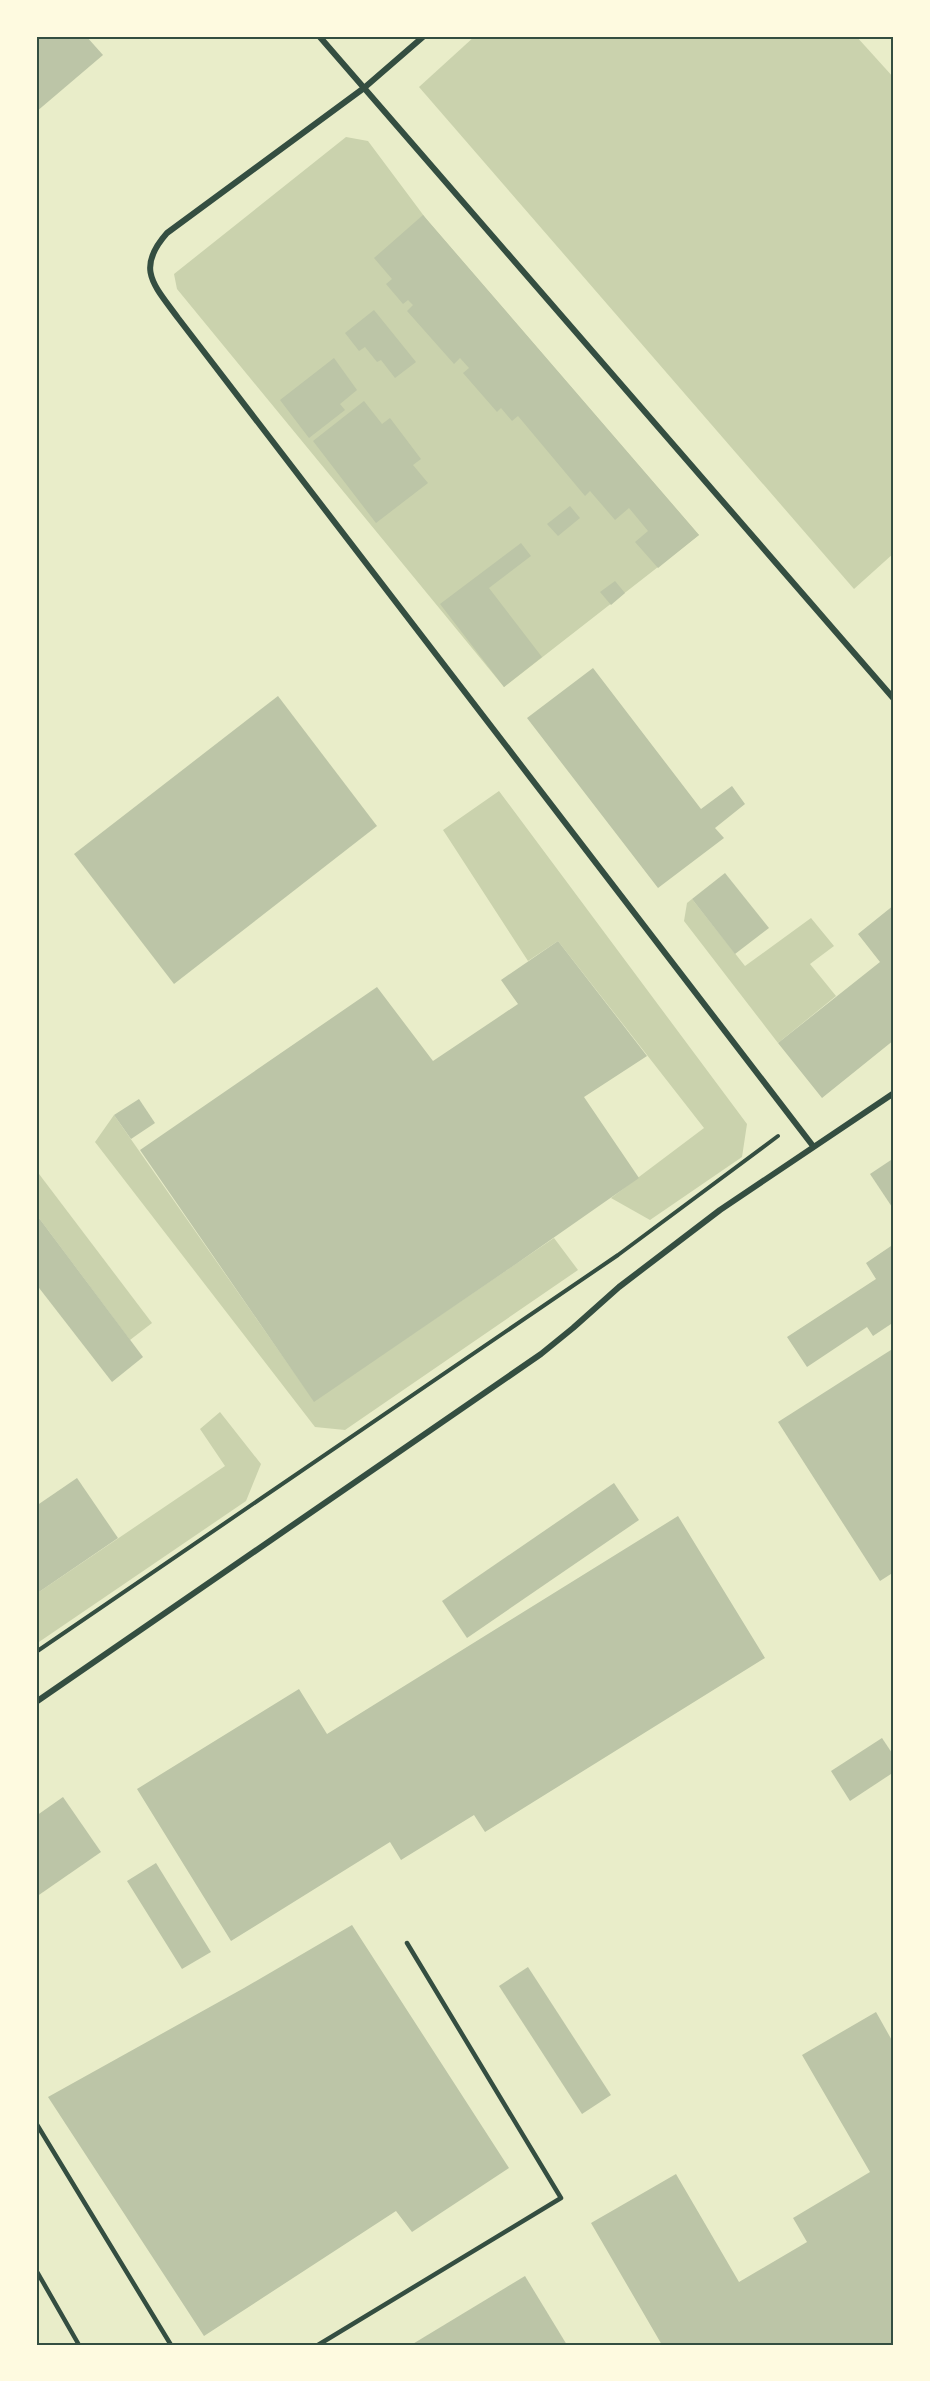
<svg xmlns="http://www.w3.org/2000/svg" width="930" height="2381" font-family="Merriweather,serif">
<rect width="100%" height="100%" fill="#e9edc9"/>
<g fill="#cad2ad">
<polygon points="475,36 856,36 894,78 894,553 854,589 419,87"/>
<polygon points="346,137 368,141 427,220 699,535 504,687 177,289 174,274"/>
<polygon points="499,791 747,1124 742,1157 650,1220 611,1198 704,1128 558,941 528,961 443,830"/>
<polygon points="692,899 745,966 811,918 834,946 810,964 836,996 778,1043 684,921 687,903"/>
<polygon points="114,1115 314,1401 554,1238 578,1270 345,1430 315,1427 95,1142"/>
<polygon points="36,1170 152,1323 130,1340 36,1214"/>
<polygon points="220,1412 261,1464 246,1501 36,1644 36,1594 225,1466 200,1429"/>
</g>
<g fill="#bcc5a7">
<polygon points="36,36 86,36 103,55 36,112"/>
<polygon points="423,215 699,535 658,568 635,542 648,531 629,508 615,520 590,491 585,496 518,416 512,421 501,408 497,412 463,373 469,368 460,358 454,364 407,311 413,305 408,300 403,304 386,284 392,279 374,258"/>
<polygon points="374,310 416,362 395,378 381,360 377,362 365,347 359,351 345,333"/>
<polygon points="334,358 357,390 340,404 345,410 309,438 280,400"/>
<polygon points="364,401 382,424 390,418 421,459 413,465 428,483 376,523 313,441"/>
<polygon points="570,506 580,518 558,536 547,524"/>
<polygon points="521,543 531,556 489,588 542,657 504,687 440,604"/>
<polygon points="615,581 625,593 611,605 600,592"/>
<polygon points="593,668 701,809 732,786 745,804 715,828 724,838 658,888 527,718"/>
<polygon points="278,696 377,826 174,984 74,854"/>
<polygon points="725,873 769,928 735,954 692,899"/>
<polygon points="894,905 894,1040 822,1098 778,1043 880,962 858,934"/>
<polygon points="558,941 647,1056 584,1097 639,1178 516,1264 314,1402 140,1150 377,987 433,1061 518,1004 501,980"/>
<polygon points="139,1099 155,1123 131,1139 114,1115"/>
<polygon points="894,1158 894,1210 870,1174"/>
<polygon points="36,1214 143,1357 112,1382 36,1284"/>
<polygon points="894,1244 894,1322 873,1336 867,1327 807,1367 787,1337 876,1279 866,1263"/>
<polygon points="894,1348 894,1572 880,1581 778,1422"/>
<polygon points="77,1478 118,1538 36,1594 36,1506"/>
<polygon points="614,1483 639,1520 467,1638 442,1601"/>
<polygon points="678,1516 765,1658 485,1832 474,1815 401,1860 390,1842 231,1941 137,1789 299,1689 327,1734"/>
<polygon points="882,1738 894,1756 894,1772 850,1801 831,1771"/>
<polygon points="63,1797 101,1852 36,1897 36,1816"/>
<polygon points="156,1863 211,1952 182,1969 127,1881"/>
<polygon points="352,1925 509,2168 412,2232 396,2211 204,2336 48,2097 244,1988"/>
<polygon points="528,1967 611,2095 582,2114 499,1986"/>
<polygon points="876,2012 894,2044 894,2345 662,2345 591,2223 676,2174 739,2282 807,2242 793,2218 870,2172 802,2055"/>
<polygon points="525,2276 567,2345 411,2345"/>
</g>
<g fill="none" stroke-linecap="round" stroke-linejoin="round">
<polyline stroke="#344e41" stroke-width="4" points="36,1652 618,1255 778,1136"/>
<g stroke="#344e41" stroke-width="4.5">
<polyline points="36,2123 171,2345"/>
<polyline points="36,2270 79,2345"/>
<polyline points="318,2345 561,2198 407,1943"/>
</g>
<g stroke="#344e41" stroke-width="6">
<polyline points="319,36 894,699"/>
<path d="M424,36l-60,52 -197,145c-32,36 -13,52 11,85l635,828"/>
<polyline points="36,1702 541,1354 573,1328 619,1287 720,1210 894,1093"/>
</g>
</g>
<rect width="930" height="2381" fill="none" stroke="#fefae0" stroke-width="75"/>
<rect x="38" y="38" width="854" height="2306" fill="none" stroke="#344e41" stroke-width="2"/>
</svg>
